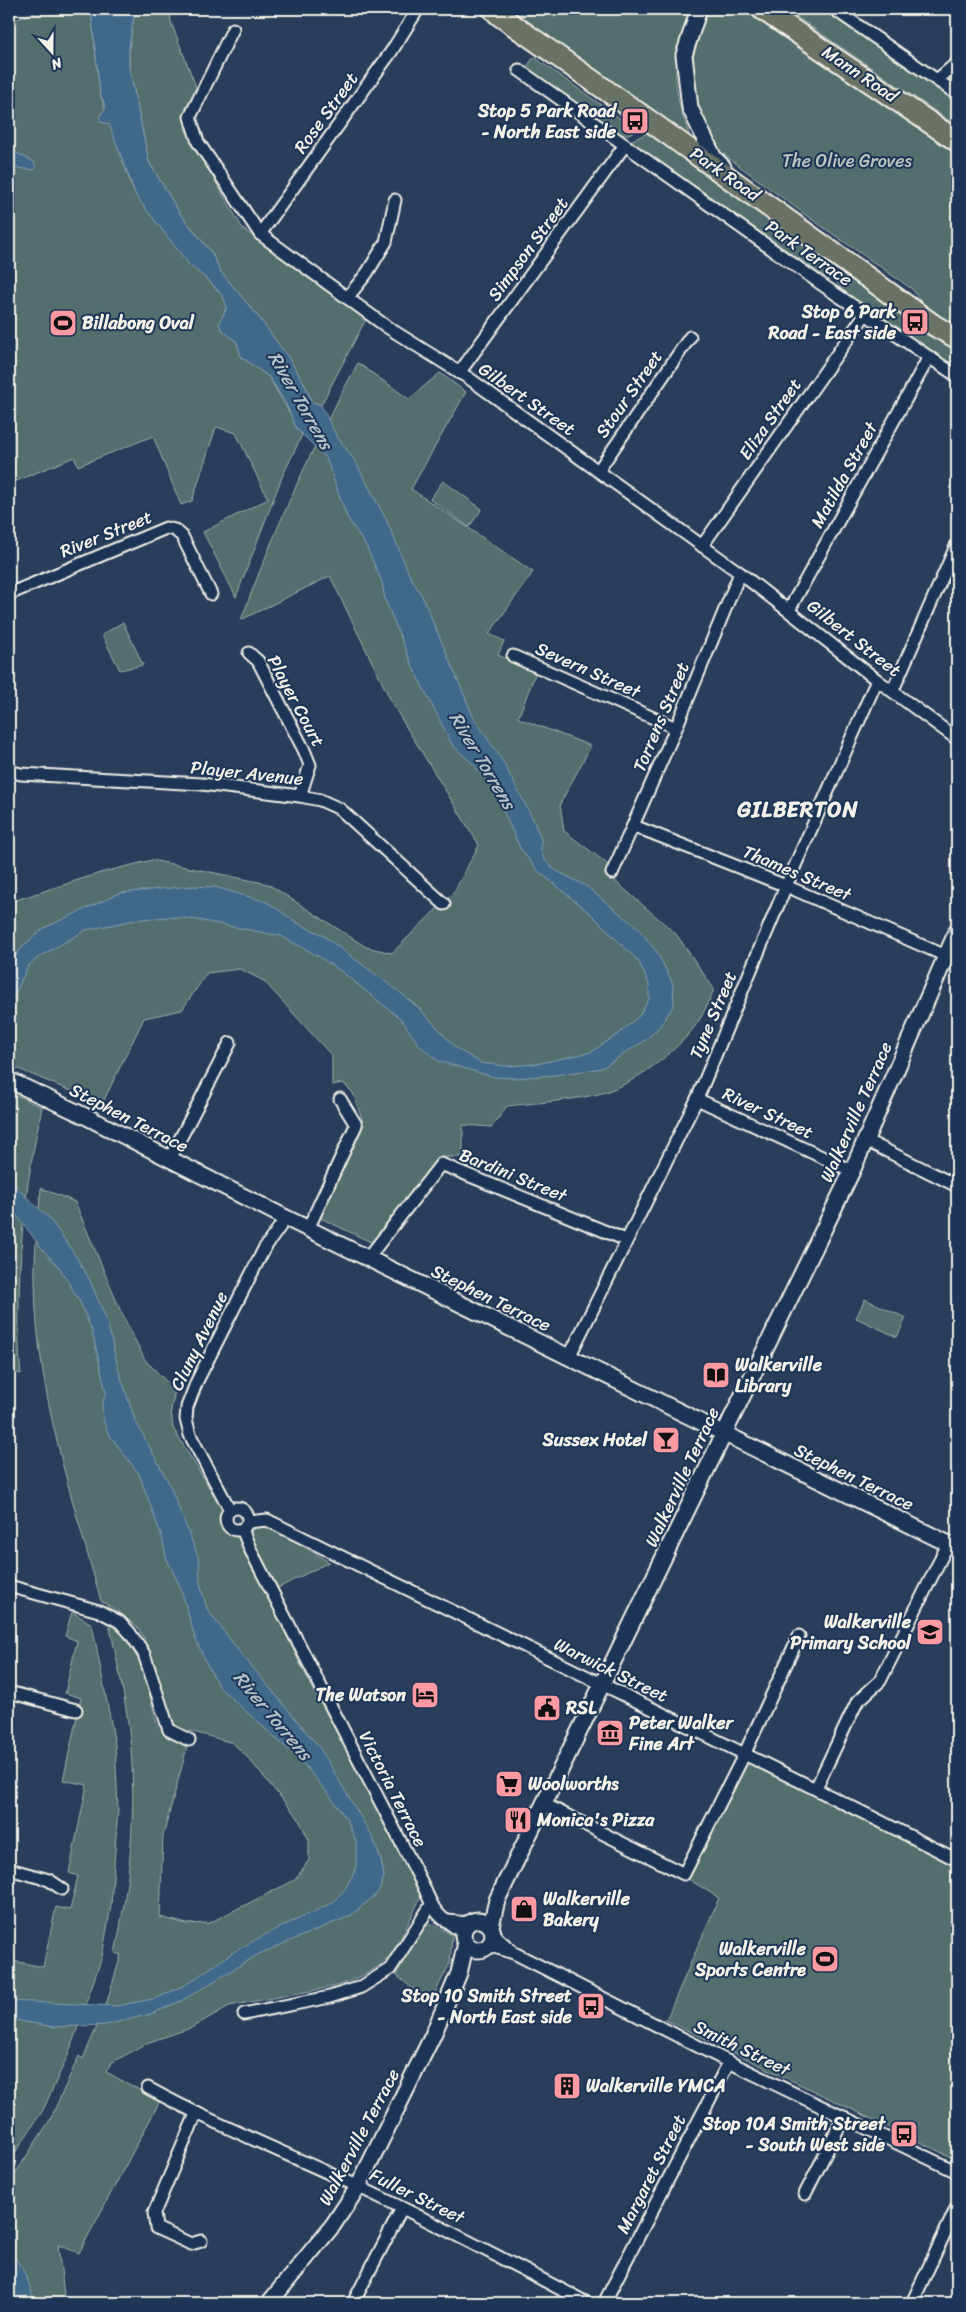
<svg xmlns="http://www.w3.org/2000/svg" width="966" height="2312" font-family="Sriracha,sans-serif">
<rect width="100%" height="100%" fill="#2a3d5b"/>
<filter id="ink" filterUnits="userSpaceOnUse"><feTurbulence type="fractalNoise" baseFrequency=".02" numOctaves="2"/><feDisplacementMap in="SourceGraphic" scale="10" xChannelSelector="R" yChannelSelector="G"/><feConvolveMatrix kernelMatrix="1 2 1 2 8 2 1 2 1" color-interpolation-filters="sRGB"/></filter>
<g filter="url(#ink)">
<g fill="#526e6c" stroke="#a3b0aa">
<path d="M44,9h47l9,85 33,96 45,60 44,45c10,16 -3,18 -1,34l16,13 4,15 28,20 33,58 -20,42 -46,120 -33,-65 65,-33 -32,-66 -20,-6 -24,74 -11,4 -28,-69 -75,30 -4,-9 -65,27v-462z"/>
<polygon points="135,9 170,9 171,22 196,87 186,107 185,129 243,229 367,317 321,405 312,402 304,383 288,357 257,315 221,272 211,252 179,212 149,162 129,67 129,48"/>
<path d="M497,9h199c-5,14 -13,29 -17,44 -8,27 1,58 11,84l-2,2z"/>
<polygon points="710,9 746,9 957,155 957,328 925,307 912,289 807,216 719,151 696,106 692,58 703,19"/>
<polygon points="785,9 834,9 957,94 957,126"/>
<polygon points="534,57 636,130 629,134 621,135 526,68"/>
<polygon points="648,133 838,268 825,277 630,141"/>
<polygon points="842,277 852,279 936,337 957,349 957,371 842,290 836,281"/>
<path d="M358,363l51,36 31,-26 26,19 -55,97 122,83 -44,62 15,7 -6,14 38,17 -18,46 73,28 -31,58 4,27 41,31 14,14 -4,5 61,53 38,55c-4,10 -8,19 -13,28 -17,30 -63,64 -95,75 -26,8 -71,11 -99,14l-15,21 -29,-2v32h-23l-67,86 -55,-26 46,-92 -11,-32 -10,-10 -11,2v-29l-68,-75 -24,-12 -33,4 -25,37 -38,8 -42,86 -93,-39 1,-163 90,-29 52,-13 116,24 98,63 26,6 62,-61 25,-47 -85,-138 -64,-131 -89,44c33,-89 71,-174 117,-257z"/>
<polygon points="443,481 482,509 469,527 430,499"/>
<polygon points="123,622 143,665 120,670 102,635"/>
<path d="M9,1091l33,17c-15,68 -22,123 -23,193 0,25 -1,48 2,73l-12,-3z"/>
<path d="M41,1188l34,14 46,110 24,48 30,30 -4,20 2,18 51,84 2,16 13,7 62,131 101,187 20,42c-9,17 -25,56 -38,67 -15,12 -34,20 -52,25l-103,19 -38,22 -42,14 -38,21 -5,9 54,29 -81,152 -21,-8 7,58h-56v-120l41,-63 29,-64 4,3 22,-51 16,-53 -6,-2c15,-70 22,-143 15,-214 -4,-39 -13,-78 -21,-116l17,15 17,30 14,56 13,12 19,4 -26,96 -3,81 27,7 22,-1 86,-43 14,-20v-20l-11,-22 -49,-59 -16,-16 -54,-15 -8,-8 -20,-67 -12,-24 -20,-17 -18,-11c-29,-104 -65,-210 -66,-318 -1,-32 3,-63 6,-95z"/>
<polygon points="865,1299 906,1318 897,1337 856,1318"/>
<polygon points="259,1525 278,1531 329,1562 278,1588 250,1541 249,1533"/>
<polygon points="72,1612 92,1624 115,1744 118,1809 111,1905 102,1957 68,2055 43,2110 9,2162 9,1960 43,1967 56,1907 70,1910 78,1876 69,1873 87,1785 63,1780 81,1698 65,1693 77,1641 65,1636"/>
<polygon points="745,1761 957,1867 957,2160 666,2020 719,1898 685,1877"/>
<polygon points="433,1924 452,1935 450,1963 430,2003 396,1975 423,1927"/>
</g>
<g fill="#416889" stroke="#899faf">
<path d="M91,9h44l-6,39v19l20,95 30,50 32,40 10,20 36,43 31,42 16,26 8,19 9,3 15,30 19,26 31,58 24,57 12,20 52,122 28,42 30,57 9,22v11l3,9 11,11 31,16 52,42 19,24 16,32 1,21 -14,21 -13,13 -45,29 -46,7 -41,3 -21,-1 -56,-16 -19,-16 -18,-26 -59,-47 -24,-16 -37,-20 -89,-17 -22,-2 -29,2 -55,11 -47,27 -11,9 -14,30 -5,5v-36l13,-18 22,-19 76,-35 71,-7 24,1 52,15 32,22 22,10 76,56 23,19 36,39 25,15 25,3 30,-2 55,-12 29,-19 19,-17 10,-17v-15l-10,-22 -47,-47 -55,-45 -17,-22 -27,-60 -21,-25 -19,-17 -38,-74 -30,-72 -3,-18 -16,-36 -19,-29 -21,-59 -30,-30 -11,-26 -16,-25 -28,-20 -4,-15 -16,-13 -2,-6c2,-6 8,-11 7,-18 -1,-12 -27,-33 -36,-39l-54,-70 -27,-72 -8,-2 -2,-5 7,-10 -6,-13z"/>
<polygon points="9,149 34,162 36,167 34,170 9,167"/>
<polygon points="9,1175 21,1192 49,1218 70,1247 89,1278 107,1321 118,1368 135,1420 169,1483 199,1559 200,1583 207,1609 238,1650 320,1748 373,1838 381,1860 384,1877 378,1893 350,1916 259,1954 183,2000 151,2014 106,2025 54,2027 9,2019 9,2001 117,2006 157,1998 187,1984 232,1953 266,1934 332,1903 345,1889 356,1869 356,1841 347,1820 330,1796 302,1762 219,1687 206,1662 195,1638 181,1589 166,1557 162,1537 139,1474 108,1433 103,1419 102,1405 106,1392 92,1331 79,1300 59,1267 43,1250 9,1205"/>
<path d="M9,2250c14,17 21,32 25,53h-17l-8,-26z"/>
</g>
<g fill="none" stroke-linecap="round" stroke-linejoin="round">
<defs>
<g id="street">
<polyline points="834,9 957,94"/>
<polyline points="233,29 190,117 198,142 260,234 387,327 470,379 740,573 877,680 957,739"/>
<polyline points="519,70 824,286 957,376"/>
<polyline points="937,80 957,63"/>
<polyline points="260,234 391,52 418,9"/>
<polyline points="347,298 367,273 386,242 395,200"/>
<polyline points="459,373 625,145"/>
<polyline points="598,471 690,337"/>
<polyline points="702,546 866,313"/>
<polyline points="9,594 166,528 175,530 182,536 211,594"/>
<polyline points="789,610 929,357"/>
<polyline points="249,653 258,661 304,750 310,765 300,796"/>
<polyline points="513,656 676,728"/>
<polyline points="893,690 957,544"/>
<polyline points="9,771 21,774 202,784 300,796 320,800 340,809 444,904"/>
<polyline points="634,826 786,886 946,956"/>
<polyline points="612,873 676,728 740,573"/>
<polyline points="697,1099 852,1171"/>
<polyline points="865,1140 957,1186"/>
<polyline points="169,1160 230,1043"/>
<polyline points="308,1229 356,1125 340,1099"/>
<polyline points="368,1258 441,1164 626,1240"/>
<polyline points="569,1357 697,1099 786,886 877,680"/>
<circle cx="237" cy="1519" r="11"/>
<polyline points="230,1510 190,1435 186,1419 187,1407 197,1381 264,1249 286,1218"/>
<path d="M248,1522l19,-2c230,114 462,224 690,340"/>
<path d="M242,1529l9,22 172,334c11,27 15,33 40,47"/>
<polyline points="9,1586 99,1611 120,1622 130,1633 144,1654 169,1730 189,1740"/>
<polyline points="9,1692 76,1710"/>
<polyline points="816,1788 857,1702 880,1681 948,1544"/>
<polyline points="544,1804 684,1874 744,1755 799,1636"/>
<polyline points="9,1869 49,1880 62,1889"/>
<polyline points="448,1921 468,1923"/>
<polyline points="494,1935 511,1950"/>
<polyline points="489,1945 514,1953 729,2062 957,2172"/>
<polyline points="244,2014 330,1997 361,1987 390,1969 431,1905"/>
<path d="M148,2088c68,37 140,66 209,98 78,37 154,77 230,117"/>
<polyline points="196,2114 154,2213 156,2228 191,2244 201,2241"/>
<polyline points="805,2194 844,2117"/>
<polyline points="353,2303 402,2208"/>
<polyline points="604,2303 729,2062"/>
<polyline points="912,2303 957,2207"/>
</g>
<g id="secondary">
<polyline points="699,9 684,55 690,108 714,158 723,167"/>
<polyline points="9,1080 87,1117 286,1218 957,1548"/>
<circle cx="478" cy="1935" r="15"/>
<polyline points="491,1926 497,1900 852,1171 957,931"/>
<polyline points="269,2303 333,2225 358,2187 433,2035 459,1973 466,1943"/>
</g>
<g id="highway">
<polyline points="493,9 499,15 647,119 935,326 957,338"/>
<polyline points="762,9 957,141"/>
</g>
</defs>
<use href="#street" stroke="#f4f1e8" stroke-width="15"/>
<use href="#secondary" stroke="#f4f1e8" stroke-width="19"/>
<use href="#highway" stroke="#f4f1e8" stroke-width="24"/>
<use href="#street" stroke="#1d3557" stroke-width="11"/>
<use href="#secondary" stroke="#1d3557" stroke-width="15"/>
<use href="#highway" stroke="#6b7165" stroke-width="20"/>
</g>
</g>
<defs>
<symbol id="bus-square" viewBox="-11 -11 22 22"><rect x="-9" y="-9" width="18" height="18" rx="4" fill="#ff9aa2" stroke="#1d3557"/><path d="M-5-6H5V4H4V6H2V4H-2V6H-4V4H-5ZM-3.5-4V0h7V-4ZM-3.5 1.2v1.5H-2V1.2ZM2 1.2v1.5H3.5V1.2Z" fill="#111"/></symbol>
<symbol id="stadium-square" viewBox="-11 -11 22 22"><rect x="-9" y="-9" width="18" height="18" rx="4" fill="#ff9aa2" stroke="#1d3557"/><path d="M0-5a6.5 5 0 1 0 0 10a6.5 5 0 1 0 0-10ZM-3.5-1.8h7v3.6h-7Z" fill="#111"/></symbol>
<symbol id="library-square" viewBox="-11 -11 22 22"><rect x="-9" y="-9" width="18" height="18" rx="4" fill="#ff9aa2" stroke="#1d3557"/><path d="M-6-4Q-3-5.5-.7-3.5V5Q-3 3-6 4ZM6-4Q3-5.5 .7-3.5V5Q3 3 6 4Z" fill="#111"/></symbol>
<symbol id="bar-square" viewBox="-11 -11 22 22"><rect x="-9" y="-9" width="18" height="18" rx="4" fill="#ff9aa2" stroke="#1d3557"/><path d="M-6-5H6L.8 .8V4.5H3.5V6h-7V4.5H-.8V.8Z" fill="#111"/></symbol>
<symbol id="school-square" viewBox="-11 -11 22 22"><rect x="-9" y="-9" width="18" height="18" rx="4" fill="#ff9aa2" stroke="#1d3557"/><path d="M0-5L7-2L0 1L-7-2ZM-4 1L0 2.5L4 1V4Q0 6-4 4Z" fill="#111"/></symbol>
<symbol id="hotel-square" viewBox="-11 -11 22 22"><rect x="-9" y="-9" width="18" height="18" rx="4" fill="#ff9aa2" stroke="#1d3557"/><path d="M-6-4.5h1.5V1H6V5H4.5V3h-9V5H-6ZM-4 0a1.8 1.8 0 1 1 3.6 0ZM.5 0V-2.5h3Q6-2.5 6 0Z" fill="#111"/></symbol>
<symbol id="civic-square" viewBox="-11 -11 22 22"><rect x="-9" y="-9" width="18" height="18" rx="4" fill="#ff9aa2" stroke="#1d3557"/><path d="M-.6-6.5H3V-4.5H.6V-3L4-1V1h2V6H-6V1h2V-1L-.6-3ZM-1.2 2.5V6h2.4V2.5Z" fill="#111"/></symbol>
<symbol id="museum-square" viewBox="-11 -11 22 22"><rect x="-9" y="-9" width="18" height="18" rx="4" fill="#ff9aa2" stroke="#1d3557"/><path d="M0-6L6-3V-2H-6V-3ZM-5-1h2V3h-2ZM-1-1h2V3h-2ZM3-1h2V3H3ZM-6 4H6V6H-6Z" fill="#111"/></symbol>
<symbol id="supermarket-square" viewBox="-11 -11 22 22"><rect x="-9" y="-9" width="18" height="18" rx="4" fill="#ff9aa2" stroke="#1d3557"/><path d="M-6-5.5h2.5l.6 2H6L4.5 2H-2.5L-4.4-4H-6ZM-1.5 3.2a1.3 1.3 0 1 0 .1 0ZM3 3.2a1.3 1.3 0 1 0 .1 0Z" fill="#111"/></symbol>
<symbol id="restaurant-square" viewBox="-11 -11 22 22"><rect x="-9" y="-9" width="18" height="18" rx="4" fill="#ff9aa2" stroke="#1d3557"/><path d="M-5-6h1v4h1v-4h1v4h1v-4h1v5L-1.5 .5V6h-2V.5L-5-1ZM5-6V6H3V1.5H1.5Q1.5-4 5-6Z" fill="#111"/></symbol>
<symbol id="shop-square" viewBox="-11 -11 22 22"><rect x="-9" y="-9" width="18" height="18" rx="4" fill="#ff9aa2" stroke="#1d3557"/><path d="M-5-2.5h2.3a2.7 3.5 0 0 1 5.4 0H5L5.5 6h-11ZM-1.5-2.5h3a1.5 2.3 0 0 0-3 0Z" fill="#111"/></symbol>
<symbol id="building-square" viewBox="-11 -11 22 22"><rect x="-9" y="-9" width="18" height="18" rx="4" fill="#ff9aa2" stroke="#1d3557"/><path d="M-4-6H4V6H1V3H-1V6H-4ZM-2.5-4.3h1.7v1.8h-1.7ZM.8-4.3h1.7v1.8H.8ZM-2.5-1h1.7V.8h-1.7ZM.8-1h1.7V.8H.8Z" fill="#111"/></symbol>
</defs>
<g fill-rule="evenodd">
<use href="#bus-square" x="619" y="105" width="32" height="32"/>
<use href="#bus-square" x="899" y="306" width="32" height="32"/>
<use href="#stadium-square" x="47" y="307" width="32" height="32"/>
<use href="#library-square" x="700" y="1359" width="32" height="32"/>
<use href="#bar-square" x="650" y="1424" width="32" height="32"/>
<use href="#school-square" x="914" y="1616" width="32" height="32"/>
<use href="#hotel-square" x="409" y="1679" width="32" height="32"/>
<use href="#civic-square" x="531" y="1692" width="32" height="32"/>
<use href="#museum-square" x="594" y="1717" width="32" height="32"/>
<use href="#supermarket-square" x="493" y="1768" width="32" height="32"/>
<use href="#restaurant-square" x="502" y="1804" width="32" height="32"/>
<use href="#shop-square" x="508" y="1893" width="32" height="32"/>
<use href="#stadium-square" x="809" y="1943" width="32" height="32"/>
<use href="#bus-square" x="575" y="1990" width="32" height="32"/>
<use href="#building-square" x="551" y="2070" width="32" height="32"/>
<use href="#bus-square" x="888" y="2118" width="32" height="32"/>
</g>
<g text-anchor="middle" stroke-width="4" stroke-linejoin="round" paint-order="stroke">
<g font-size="18" fill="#f4f1e8" stroke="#1d3557">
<text transform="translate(860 74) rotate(34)" y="6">Mann Road</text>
<text transform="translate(326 113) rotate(-54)" y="6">Rose Street</text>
<text transform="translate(725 174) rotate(35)" y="6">Park Road</text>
<text transform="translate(528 249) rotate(-54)" y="6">Simpson Street</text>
<text transform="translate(809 253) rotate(35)" y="6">Park Terrace</text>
<text transform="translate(629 394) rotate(-55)" y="6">Stour Street</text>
<text transform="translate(527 399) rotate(35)" y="6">Gilbert Street</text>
<text transform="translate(770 419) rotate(-55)" y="6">Eliza Street</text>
<text transform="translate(844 475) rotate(-61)" y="6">Matilda Street</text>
<text transform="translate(106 534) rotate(-22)" y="6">River Street</text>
<text transform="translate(854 638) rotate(38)" y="6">Gilbert Street</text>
<text transform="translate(588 670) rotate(24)" y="6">Severn Street</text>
<text transform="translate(296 701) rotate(62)" y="6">Player Court</text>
<text transform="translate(661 717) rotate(-67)" y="6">Torrens Street</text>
<text transform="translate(247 773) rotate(6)" y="6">Player Avenue</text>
<text transform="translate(797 873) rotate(23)" y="6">Thames Street</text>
<text transform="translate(713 1015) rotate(-67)" y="6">Tyne Street</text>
<text transform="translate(856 1112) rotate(-66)" y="6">Walkerville Terrace</text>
<text transform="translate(768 1113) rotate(25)" y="6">River Street</text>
<text transform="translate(129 1118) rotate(27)" y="6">Stephen Terrace</text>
<text transform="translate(513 1175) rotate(22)" y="6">Bardini Street</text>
<text transform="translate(491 1298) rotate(26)" y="6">Stephen Terrace</text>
<text transform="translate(199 1341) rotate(-64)" y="6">Cluny Avenue</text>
<text transform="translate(682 1477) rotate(-65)" y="6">Walkerville Terrace</text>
<text transform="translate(854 1477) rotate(26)" y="6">Stephen Terrace</text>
<text transform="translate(611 1670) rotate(26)" y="6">Warwick Street</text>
<text transform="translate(393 1789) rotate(63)" y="6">Victoria Terrace</text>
<text transform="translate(742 2048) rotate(26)" y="6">Smith Street</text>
<text transform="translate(359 2137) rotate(-62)" y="6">Walkerville Terrace</text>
<text transform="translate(651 2174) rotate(-63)" y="6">Margaret Street</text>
<text transform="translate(417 2196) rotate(26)" y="6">Fuller Street</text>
</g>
<g font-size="18" font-weight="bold" fill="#f4f1e8" stroke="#1d3557" text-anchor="end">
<text x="616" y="117">Stop 5 Park Road<tspan x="616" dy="21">- North East side</tspan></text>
<text x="896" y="318">Stop 6 Park<tspan x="896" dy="21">Road - East side</tspan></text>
<text x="82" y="329" text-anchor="start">Billabong Oval</text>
<text x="735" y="1371" text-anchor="start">Walkerville<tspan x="735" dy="21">Library</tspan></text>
<text x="647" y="1446">Sussex Hotel</text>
<text x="911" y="1628">Walkerville<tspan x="911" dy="21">Primary School</tspan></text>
<text x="406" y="1701">The Watson</text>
<text x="566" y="1714" text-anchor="start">RSL</text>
<text x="629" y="1729" text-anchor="start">Peter Walker<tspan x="629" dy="21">Fine Art</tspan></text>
<text x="528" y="1790" text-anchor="start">Woolworths</text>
<text x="537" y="1826" text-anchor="start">Monica's Pizza</text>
<text x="543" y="1905" text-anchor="start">Walkerville<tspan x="543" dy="21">Bakery</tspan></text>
<text x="806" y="1955">Walkerville<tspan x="806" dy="21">Sports Centre</tspan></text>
<text x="572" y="2002">Stop 10 Smith Street<tspan x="572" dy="21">- North East side</tspan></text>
<text x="586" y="2092" text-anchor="start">Walkerville YMCA</text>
<text x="885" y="2130">Stop 10A Smith Street<tspan x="885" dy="21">- South West side</tspan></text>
</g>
<g font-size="18" fill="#bbc3bd" stroke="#1d3557">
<text x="847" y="167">The Olive Groves</text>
</g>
<g font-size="19" font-style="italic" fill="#b5c1c7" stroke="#1d3557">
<text transform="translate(301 400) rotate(60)" y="7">River Torrens</text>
<text transform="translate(483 760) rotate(59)" y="7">River Torrens</text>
<text transform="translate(273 1715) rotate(50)" y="7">River Torrens</text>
</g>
<g font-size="22" font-weight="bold" letter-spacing="1" fill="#f4f1e8" stroke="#1d3557">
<text x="798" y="817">GILBERTON</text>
</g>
</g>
<rect width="966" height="2312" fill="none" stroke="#1d3557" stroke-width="30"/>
<rect x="15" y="15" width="936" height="2282" fill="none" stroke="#f4f1e8" stroke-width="2" filter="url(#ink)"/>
<g transform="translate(52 52) rotate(159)" stroke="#1d3557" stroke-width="4" paint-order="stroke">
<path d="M0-4L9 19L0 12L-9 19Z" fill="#f4f1e8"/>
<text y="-8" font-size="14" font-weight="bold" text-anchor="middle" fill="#f4f1e8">N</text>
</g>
</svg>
